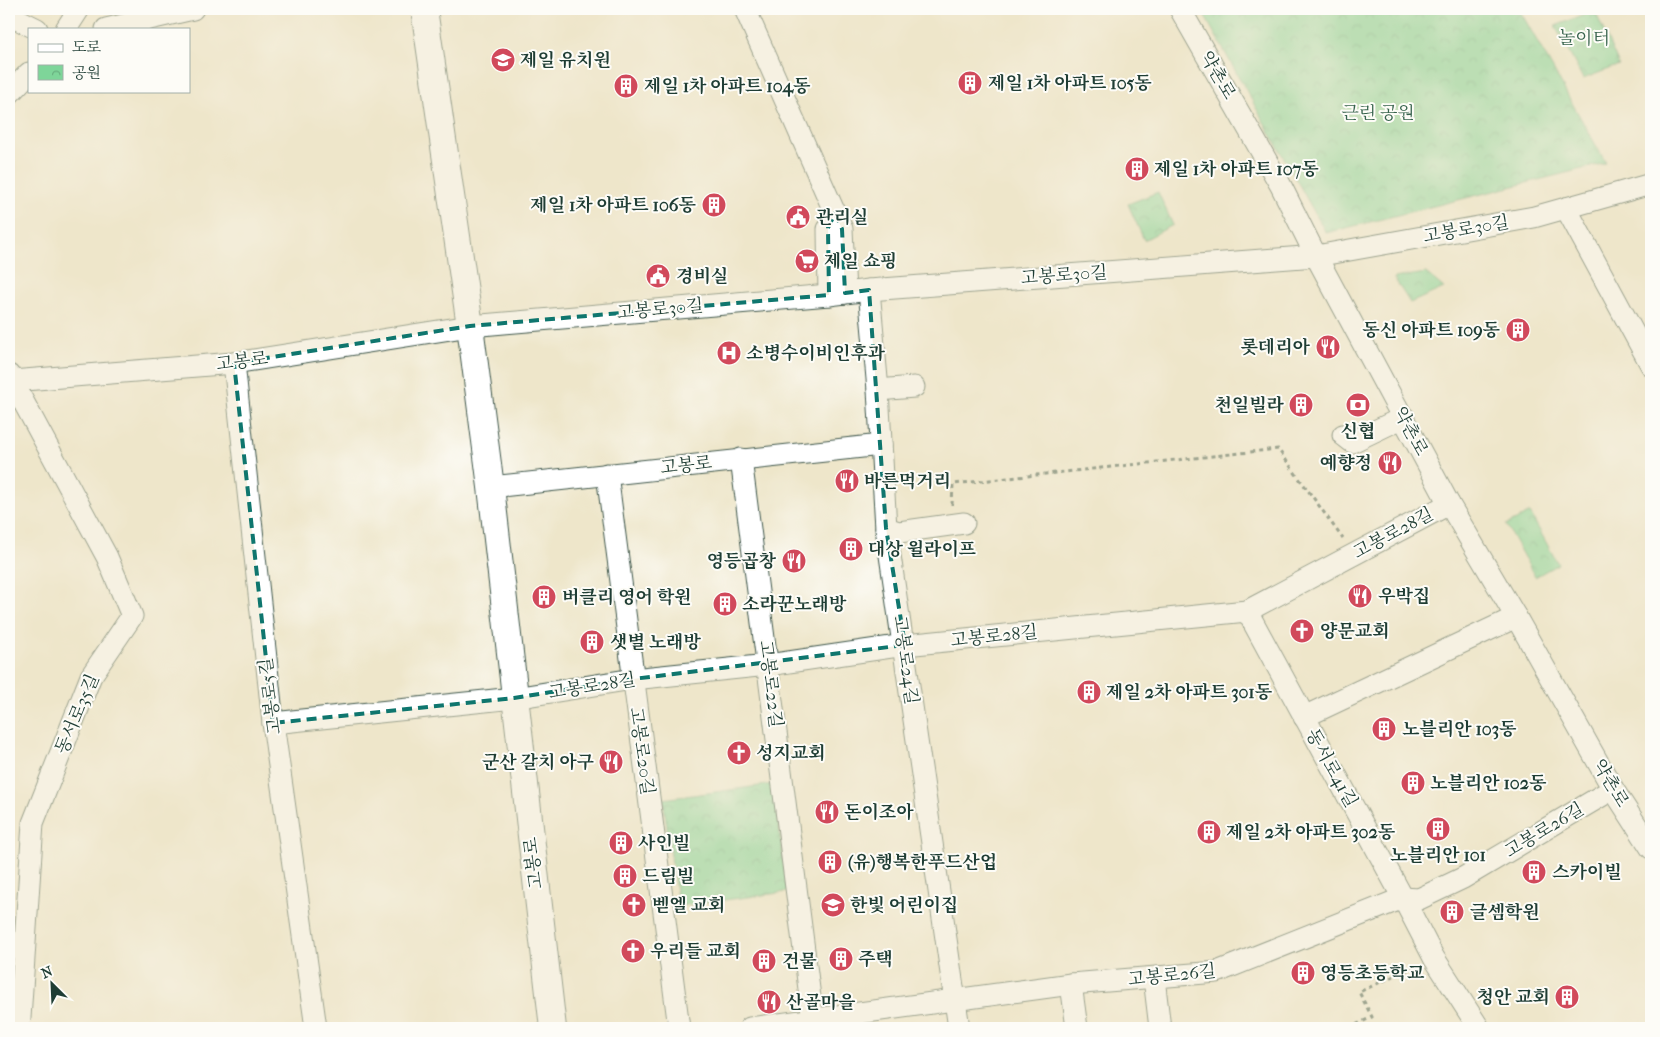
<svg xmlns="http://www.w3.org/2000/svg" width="1660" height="1037" font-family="'IM FELL French Canon','Noto Serif KR',serif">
<defs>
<pattern id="park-crowns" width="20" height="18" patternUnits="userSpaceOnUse" patternTransform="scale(1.25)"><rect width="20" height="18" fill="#7ed599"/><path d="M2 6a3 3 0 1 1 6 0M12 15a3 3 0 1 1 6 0" fill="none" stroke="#67ae7e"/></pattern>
</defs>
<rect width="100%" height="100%" fill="#fdfcf7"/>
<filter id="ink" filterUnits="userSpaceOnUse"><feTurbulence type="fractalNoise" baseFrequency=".02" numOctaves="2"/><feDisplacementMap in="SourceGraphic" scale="10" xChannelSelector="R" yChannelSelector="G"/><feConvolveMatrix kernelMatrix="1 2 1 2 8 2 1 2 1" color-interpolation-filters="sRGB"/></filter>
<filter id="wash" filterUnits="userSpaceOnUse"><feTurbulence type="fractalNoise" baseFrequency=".0096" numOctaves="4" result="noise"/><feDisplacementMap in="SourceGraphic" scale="20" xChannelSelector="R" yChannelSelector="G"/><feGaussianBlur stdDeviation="1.12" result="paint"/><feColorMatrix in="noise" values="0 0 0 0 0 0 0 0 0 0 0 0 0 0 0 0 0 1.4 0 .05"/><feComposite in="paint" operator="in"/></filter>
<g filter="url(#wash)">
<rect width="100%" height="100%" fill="#eee6ca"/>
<g fill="url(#park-crowns)" stroke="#4e8966">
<polygon points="1211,9 1519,9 1606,163 1326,233 1203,13"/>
<polygon points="1595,11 1619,65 1583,79 1555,26"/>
<polygon points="1158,192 1173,225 1144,240 1128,204"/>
<polygon points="1426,273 1444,288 1410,303 1394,278"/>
<polygon points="1530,513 1558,564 1535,577 1506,525"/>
<polygon points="774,784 787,892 678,906 663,799"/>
</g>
</g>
<g filter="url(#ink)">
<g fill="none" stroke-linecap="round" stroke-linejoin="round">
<defs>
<g id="minor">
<polyline points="745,9 842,229 845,293"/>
<polyline points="1180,9 1281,186 1316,256 1449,504 1516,617 1613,789 1651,848"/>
<polyline points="9,15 37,29"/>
<polyline points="66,29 79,9"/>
<polyline points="106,29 193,9"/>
<polyline points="9,94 29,73"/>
<polyline points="1566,208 1651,365"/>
<polyline points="828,229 829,295"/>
<polyline points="869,290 878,390 886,528 959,1028"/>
<polyline points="234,363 273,723 316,1028"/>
<polyline points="9,375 107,557 132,616 91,676 33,823 20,1018 18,1028"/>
<polyline points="12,381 234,363 470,326 829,295 869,290 1316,256 1534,217 1651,184"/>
<polyline points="878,390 914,387"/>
<polyline points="1343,435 1352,442 1404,417"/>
<polyline points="741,459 814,1028"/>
<polyline points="607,474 679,1028"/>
<polyline points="491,487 881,445"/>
<polyline points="886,528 899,532 964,523"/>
<polyline points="1247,611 1403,898 1434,958 1479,1028"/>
<polyline points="1304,717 1516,617"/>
<polyline points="273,723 514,698 633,679 768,665 905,645 1247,611 1449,504"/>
<polyline points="1154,978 1160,1028"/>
<polyline points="1071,984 1077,1028"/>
<polyline points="750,1028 1071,984 1217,972 1403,898 1419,899 1463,878 1613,789"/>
</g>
<polyline id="tertiary" points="424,9 470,326 491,487 553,1028"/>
</defs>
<use href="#minor" stroke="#3e564a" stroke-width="23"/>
<use href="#tertiary" stroke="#3e564a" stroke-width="28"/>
<g stroke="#3e564a" stroke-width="3" stroke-dasharray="4 4" stroke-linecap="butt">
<polyline points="952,505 953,484 1278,449 1343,539"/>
<polyline points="1349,1028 1372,1017 1359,992 1416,966"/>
</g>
<use href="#minor" stroke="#fff" stroke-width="21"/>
<use href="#tertiary" stroke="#fff" stroke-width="26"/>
</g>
</g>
<path d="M0 0H1660V1037H0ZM835,213l7,16 3,64 24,-3 17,238 19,117 -272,34 -119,19 -241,25 -39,-360 236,-37 359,-31 -1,-67z" fill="#eee6ca" fill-opacity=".55" fill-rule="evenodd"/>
<path fill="none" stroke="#0f766e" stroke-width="4" stroke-dasharray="10 6" stroke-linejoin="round" d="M835,213l7,16 3,64 24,-3 17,238 19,117 -272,34 -119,19 -241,25 -39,-360 236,-37 359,-31 -1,-67z"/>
<defs>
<symbol id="school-disc" viewBox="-11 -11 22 22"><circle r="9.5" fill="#d1495b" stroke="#fdfcf7"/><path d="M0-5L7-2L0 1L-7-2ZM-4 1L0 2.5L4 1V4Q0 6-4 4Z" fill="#fff"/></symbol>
<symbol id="building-disc" viewBox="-11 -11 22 22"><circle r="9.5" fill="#d1495b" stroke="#fdfcf7"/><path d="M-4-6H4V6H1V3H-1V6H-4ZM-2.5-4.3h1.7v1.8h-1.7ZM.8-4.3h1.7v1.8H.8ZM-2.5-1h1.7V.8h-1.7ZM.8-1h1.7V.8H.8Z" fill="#fff"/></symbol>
<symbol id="civic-disc" viewBox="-11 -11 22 22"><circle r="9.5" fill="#d1495b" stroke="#fdfcf7"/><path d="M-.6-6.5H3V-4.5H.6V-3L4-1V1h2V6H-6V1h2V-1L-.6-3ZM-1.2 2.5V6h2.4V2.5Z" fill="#fff"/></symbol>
<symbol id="supermarket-disc" viewBox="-11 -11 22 22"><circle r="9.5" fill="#d1495b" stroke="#fdfcf7"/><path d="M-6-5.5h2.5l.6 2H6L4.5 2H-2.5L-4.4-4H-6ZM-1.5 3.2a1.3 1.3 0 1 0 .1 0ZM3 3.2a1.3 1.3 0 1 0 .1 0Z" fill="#fff"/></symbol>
<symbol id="restaurant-disc" viewBox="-11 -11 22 22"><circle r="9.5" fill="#d1495b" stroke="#fdfcf7"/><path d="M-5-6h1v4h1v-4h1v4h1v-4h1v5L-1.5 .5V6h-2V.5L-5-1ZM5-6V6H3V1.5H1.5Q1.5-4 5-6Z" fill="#fff"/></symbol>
<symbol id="hospital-disc" viewBox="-11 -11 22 22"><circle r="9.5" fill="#d1495b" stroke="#fdfcf7"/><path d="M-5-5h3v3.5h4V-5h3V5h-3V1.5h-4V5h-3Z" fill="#fff"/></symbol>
<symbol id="bank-disc" viewBox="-11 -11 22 22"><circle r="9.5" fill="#d1495b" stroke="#fdfcf7"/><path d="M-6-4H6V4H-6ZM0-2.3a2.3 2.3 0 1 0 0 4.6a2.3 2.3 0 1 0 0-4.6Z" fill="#fff"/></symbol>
<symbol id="church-disc" viewBox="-11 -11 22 22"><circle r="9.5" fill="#d1495b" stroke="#fdfcf7"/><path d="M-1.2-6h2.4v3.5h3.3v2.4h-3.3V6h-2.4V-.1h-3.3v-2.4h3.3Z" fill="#fff"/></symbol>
</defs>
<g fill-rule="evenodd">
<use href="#school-disc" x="489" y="46" width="28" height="28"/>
<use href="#building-disc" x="956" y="69" width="28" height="28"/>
<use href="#building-disc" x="612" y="72" width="28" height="28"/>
<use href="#building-disc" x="1123" y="155" width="28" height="28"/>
<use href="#building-disc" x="700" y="191" width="28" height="28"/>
<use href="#civic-disc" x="784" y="203" width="28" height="28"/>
<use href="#supermarket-disc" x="793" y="247" width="28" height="28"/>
<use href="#civic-disc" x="644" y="262" width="28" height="28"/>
<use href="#building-disc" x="1504" y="316" width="28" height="28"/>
<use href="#restaurant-disc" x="1314" y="333" width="28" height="28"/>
<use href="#hospital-disc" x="715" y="339" width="28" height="28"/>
<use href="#building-disc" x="1287" y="391" width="28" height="28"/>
<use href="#bank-disc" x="1344" y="391" width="28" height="28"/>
<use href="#restaurant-disc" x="1376" y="449" width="28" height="28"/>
<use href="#restaurant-disc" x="833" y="467" width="28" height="28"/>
<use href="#building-disc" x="837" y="535" width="28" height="28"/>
<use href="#restaurant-disc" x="780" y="547" width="28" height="28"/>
<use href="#restaurant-disc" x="1346" y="582" width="28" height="28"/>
<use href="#building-disc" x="530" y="583" width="28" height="28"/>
<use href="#building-disc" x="711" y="590" width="28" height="28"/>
<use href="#church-disc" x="1288" y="617" width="28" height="28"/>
<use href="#building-disc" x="578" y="628" width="28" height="28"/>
<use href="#building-disc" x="1075" y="678" width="28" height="28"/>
<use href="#building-disc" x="1370" y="715" width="28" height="28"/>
<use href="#church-disc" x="725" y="739" width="28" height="28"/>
<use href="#restaurant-disc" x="597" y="748" width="28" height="28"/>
<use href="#building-disc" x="1399" y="769" width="28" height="28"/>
<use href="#restaurant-disc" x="813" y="798" width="28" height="28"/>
<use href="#building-disc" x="1424" y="815" width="28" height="28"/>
<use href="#building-disc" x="1195" y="818" width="28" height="28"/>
<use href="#building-disc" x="607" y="829" width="28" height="28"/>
<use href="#building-disc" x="816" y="848" width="28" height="28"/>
<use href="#building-disc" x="1520" y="858" width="28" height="28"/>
<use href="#building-disc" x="611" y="862" width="28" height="28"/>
<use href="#church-disc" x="620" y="891" width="28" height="28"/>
<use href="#school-disc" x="819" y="891" width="28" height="28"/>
<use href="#building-disc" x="1438" y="898" width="28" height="28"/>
<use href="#church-disc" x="619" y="937" width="28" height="28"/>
<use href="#building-disc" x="827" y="945" width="28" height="28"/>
<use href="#building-disc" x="750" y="947" width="28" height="28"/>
<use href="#building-disc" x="1289" y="959" width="28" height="28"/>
<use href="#building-disc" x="1553" y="983" width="28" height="28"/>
<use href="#restaurant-disc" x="755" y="988" width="28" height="28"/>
</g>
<g text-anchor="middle" stroke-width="4" stroke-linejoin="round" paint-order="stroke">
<g font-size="18" fill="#37634d" stroke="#fdfcf7">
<text x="1584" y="44">놀이터</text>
<text x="1378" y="119">근린 공원</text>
</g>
<g font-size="18" font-weight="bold" fill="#1f3d34" stroke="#fdfcf7" text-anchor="start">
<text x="520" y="66">제일 유치원</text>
<text x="988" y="89">제일 1차 아파트 105동</text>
<text x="644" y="92">제일 1차 아파트 104동</text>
<text x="1154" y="175">제일 1차 아파트 107동</text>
<text x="696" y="211" text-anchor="end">제일 1차 아파트 106동</text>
<text x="816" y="223">관리실</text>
<text x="824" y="267">제일 쇼핑</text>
<text x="676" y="282">경비실</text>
<text x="1500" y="336" text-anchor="end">동신 아파트 109동</text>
<text x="1310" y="353" text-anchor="end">롯데리아</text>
<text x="746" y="359">소병수이비인후과</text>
<text x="1284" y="411" text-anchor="end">천일빌라</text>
<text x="1358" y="437" text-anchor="middle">신협</text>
<text x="1372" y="469" text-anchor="end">예향정</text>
<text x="864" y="487">바른먹거리</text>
<text x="868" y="555">대상 윌라이프</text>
<text x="776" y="567" text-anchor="end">영등곱창</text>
<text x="1378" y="602">우박집</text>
<text x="562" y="603">버클리 영어 학원</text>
<text x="742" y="610">소라꾼노래방</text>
<text x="1320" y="637">양문교회</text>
<text x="610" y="648">샛별 노래방</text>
<text x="1106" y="698">제일 2차 아파트 301동</text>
<text x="1402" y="735">노블리안 103동</text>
<text x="756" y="759">성지교회</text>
<text x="594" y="768" text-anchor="end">군산 갈치 아구</text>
<text x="1430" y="789">노블리안 102동</text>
<text x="844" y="818">돈이조아</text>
<text x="1226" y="838">제일 2차 아파트 302동</text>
<text x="638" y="849">사인빌</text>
<text x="1438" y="861" text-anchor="middle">노블리안 101</text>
<text x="848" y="868">(유)행복한푸드산업</text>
<text x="1552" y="878">스카이빌</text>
<text x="642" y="882">드림빌</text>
<text x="652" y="911">벧엘 교회</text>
<text x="850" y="911">한빛 어린이집</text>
<text x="1470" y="918">글셈학원</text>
<text x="650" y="957">우리들 교회</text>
<text x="858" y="965">주택</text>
<text x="782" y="967">건물</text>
<text x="1320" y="979">영등초등학교</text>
<text x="1550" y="1003" text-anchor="end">청안 교회</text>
<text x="786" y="1008">산골마을</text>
</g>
<g font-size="18" fill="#1f3d34" stroke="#fdfcf7">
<text transform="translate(1218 75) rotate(60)" y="6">약촌로</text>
<text transform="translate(1466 229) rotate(-10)" y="6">고봉로30길</text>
<text transform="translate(1064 275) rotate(-4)" y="6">고봉로30길</text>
<text transform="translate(660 309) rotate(-5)" y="6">고봉로30길</text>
<text transform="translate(242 361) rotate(-7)" y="6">고봉로</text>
<text transform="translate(1411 431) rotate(62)" y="6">약촌로</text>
<text transform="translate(686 465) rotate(-6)" y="6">고봉로</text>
<text transform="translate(1393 533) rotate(-28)" y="6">고봉로28길</text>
<text transform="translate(994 636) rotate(-6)" y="6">고봉로28길</text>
<text transform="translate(906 660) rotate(82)" y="6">고봉로24길</text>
<text transform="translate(771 684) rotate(83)" y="6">고봉로22길</text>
<text transform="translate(592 686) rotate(-9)" y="6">고봉로28길</text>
<text transform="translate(270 696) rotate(-97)" y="6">고봉로5길</text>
<text transform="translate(77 714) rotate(-67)" y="6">동서로35길</text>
<text transform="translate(642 751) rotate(82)" y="6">고봉로20길</text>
<text transform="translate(1332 768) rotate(61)" y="6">동서로41길</text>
<text transform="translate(1611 783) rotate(59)" y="6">약촌로</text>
<text transform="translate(1544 830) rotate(-31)" y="6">고봉로26길</text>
<text transform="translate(533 863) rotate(-97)" y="6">고봉로</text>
<text transform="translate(1172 975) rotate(-6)" y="6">고봉로26길</text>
</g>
</g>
<rect width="1660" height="1037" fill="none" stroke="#fdfcf7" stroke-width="30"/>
<rect x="28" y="28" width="162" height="65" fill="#fdfcf7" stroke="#a4b0a9"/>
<rect x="38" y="44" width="25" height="8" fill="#ffffff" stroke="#a4b0a9"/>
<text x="72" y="52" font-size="15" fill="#1f3d34">도로</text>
<rect x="38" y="65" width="25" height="15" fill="url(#park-crowns)" stroke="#a4b0a9"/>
<text x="72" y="78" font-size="15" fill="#1f3d34">공원</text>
<g transform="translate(52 984) rotate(336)" stroke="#fdfcf7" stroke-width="4" paint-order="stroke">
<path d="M0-4L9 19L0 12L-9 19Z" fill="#1f3d34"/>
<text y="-8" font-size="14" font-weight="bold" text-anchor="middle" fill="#1f3d34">N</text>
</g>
</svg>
